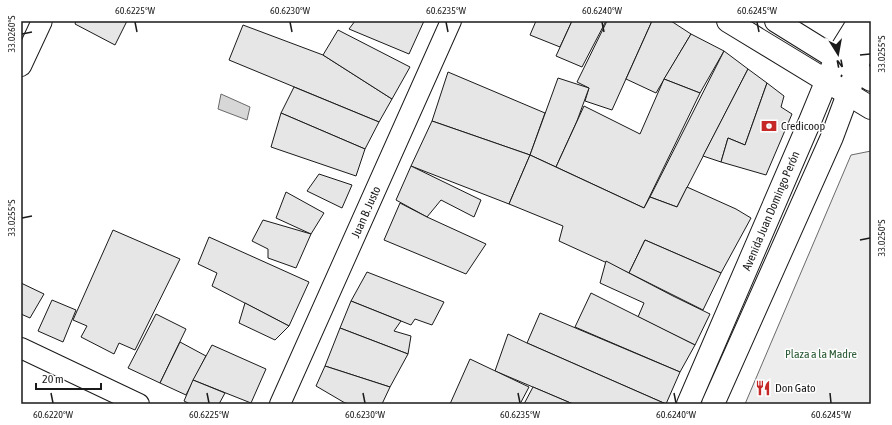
<svg xmlns="http://www.w3.org/2000/svg" width="892" height="425" font-family="'Asap Condensed',sans-serif">
<rect width="100%" height="100%" fill="#fff"/>
<polygon fill="#ededed" stroke="#6a6a6a" points="871,151 871,404 745,404 851,155"/>
<polygon fill="#d7d7d7" stroke="#6a6a6a" points="221,94 250,107 247,120 218,109"/>
<g fill="#e6e6e6" stroke="#1a1a1a">
<polygon points="76,21 127,21 115,45 75,24"/>
<polygon points="355,21 424,21 409,54 349,29"/>
<polygon points="536,21 572,21 560,47 530,35"/>
<polygon points="572,21 606,21 582,67 556,56"/>
<polygon points="607,21 652,21 612,110 585,101 589,88 577,82"/>
<polygon points="652,21 671,21 691,34 656,93 626,79"/>
<polygon points="243,25 323,55 392,99 379,122 229,60"/>
<polygon points="338,30 410,67 392,99 323,55"/>
<polygon points="691,34 724,51 700,93 664,79"/>
<polygon points="724,51 748,69 677,207 650,197"/>
<polygon points="748,69 767,83 745,145 728,138 721,162 703,156"/>
<polygon points="448,72 545,113 530,155 432,121"/>
<polygon points="558,78 589,88 577,121 556,167 530,155"/>
<polygon points="664,79 700,93 644,208 556,167 584,106 640,134"/>
<polygon points="767,83 784,96 781,107 792,114 766,175 721,162 728,138 745,145"/>
<polygon points="294,87 379,122 365,149 281,113"/>
<polygon points="281,113 365,149 356,176 271,147"/>
<polygon points="432,121 530,155 509,204 411,166"/>
<polygon points="530,155 644,208 650,197 677,207 687,187 736,209 751,218 721,273 645,240 629,273 559,241 563,226 509,204"/>
<polygon points="411,166 481,200 474,217 441,200 427,217 396,200"/>
<polygon points="319,174 352,185 342,208 307,191"/>
<polygon points="286,192 324,213 311,234 276,218"/>
<polygon points="400,203 427,217 486,244 466,274 384,240"/>
<polygon points="263,220 311,234 296,268 268,258 268,249 252,241"/>
<polygon points="113,230 180,259 135,350 119,343 114,354 81,337 87,326 73,320"/>
<polygon points="209,237 309,282 289,326 212,286 217,273 198,264"/>
<polygon points="645,240 721,273 703,310 629,273"/>
<polygon points="606,261 673,296 710,314 695,345 638,317 644,303 600,283"/>
<polygon points="367,272 444,302 432,325 415,319 411,325 351,301"/>
<polygon points="21,283 44,294 30,318 21,314"/>
<polygon points="591,293 695,345 680,372 575,327"/>
<polygon points="52,300 76,310 63,342 38,331"/>
<polygon points="351,301 401,321 394,331 411,336 408,354 340,328"/>
<polygon points="245,303 289,326 275,340 239,323"/>
<polygon points="540,313 680,372 666,404 527,343"/>
<polygon points="156,314 186,329 160,383 128,368"/>
<polygon points="340,328 408,354 390,387 325,366"/>
<polygon points="508,334 527,343 666,404 573,404 495,371"/>
<polygon points="180,342 206,356 186,395 160,383"/>
<polygon points="212,345 266,369 251,403 193,380"/>
<polygon points="470,359 529,387 520,404 450,404"/>
<polygon points="325,366 390,387 382,404 350,404 345,403 316,386"/>
<polygon points="193,380 225,393 219,404 190,404 184,401"/>
<polygon points="533,387 573,404 524,404"/>
</g>
<g fill="none" stroke-linecap="round" stroke-linejoin="round">
<defs>
<g id="street">
<polyline points="21,66 42,21"/>
<polyline points="21,348 139,404"/>
<polyline points="280,404 451,21"/>
</g>
<g id="secondary">
<polyline points="688,404 810,121 836,58 859,21"/>
<polyline points="713,404 832,137 848,94 866,40 871,33"/>
</g>
<g id="primary">
<polyline points="728,21 871,108"/>
<polyline points="776,21 871,80"/>
</g>
</defs>
<use href="#street" stroke="#1a1a1a" stroke-width="22"/>
<use href="#secondary" stroke="#1a1a1a" stroke-width="24"/>
<use href="#primary" stroke="#1a1a1a" stroke-width="24"/>
<use href="#street" stroke="#fff" stroke-width="20"/>
<use href="#secondary" stroke="#fff" stroke-width="22"/>
<use href="#primary" stroke="#fff" stroke-width="22"/>
</g>
<path fill="none" stroke="#1a1a1a" stroke-width="1.5" d="M135,22l2,10M290,22l2,10M446,22l2,10M602,22l2,10M757,22l2,10M22,34l10,-2M860,55l10,-1M22,218l10,-2M860,240l10,-2M51,393l2,10M207,393l2,10M363,393l2,10M518,393l2,10M674,393l2,10M830,393l1,10"/>
<defs>
<symbol id="bank-bare" viewBox="-9 -9 18 18"><path d="M-6-4H6V4H-6ZM0-2.3a2.3 2.3 0 1 0 0 4.6a2.3 2.3 0 1 0 0-4.6Z" fill="#c62828" stroke="#fff" stroke-width="2.5" paint-order="stroke"/></symbol>
<symbol id="restaurant-bare" viewBox="-9 -9 18 18"><path d="M-5-6h1v4h1v-4h1v4h1v-4h1v5L-1.5 .5V6h-2V.5L-5-1ZM5-6V6H3V1.5H1.5Q1.5-4 5-6Z" fill="#c62828" stroke="#fff" stroke-width="2.5" paint-order="stroke"/></symbol>
</defs>
<g fill-rule="evenodd">
<use href="#bank-bare" x="758" y="115" width="22" height="22"/>
<use href="#restaurant-bare" x="752" y="377" width="22" height="22"/>
</g>
<g text-anchor="middle" stroke-width="3" stroke-linejoin="round" paint-order="stroke">
<g font-size="12" fill="#1a1a1a" stroke="#fff" text-anchor="start">
<text x="781" y="130">Credicoop</text>
<text x="775" y="392">Don Gato</text>
</g>
<g font-size="12" fill="#1a1a1a" stroke="#fff">
<text transform="translate(771 211) rotate(-67)" y="4">Avenida Juan Domingo Perón</text>
<text transform="translate(366 212) rotate(-66)" y="4">Juan B. Justo</text>
</g>
<g font-size="12" fill="#2b5a34" stroke="#fff">
<text x="821" y="358">Plaza a la Madre</text>
</g>
</g>
<rect width="892" height="425" fill="none" stroke="#ffffff" stroke-width="44"/>
<g transform="translate(838 54) rotate(169)" stroke="#ffffff" stroke-width="3" paint-order="stroke">
<path d="M0-3L7 15L0 10L-7 15Z" fill="#1a1a1a"/>
<text y="-6" font-size="11" font-weight="bold" text-anchor="middle" fill="#1a1a1a">N</text>
</g>
<path d="M36 383v6h65v-6" fill="none" stroke="#1a1a1a" stroke-width="2"/>
<text x="42" y="383" font-size="12" fill="#1a1a1a" stroke="#ffffff" stroke-width="3" paint-order="stroke">20 m</text>
<rect x="22" y="22" width="848" height="381" fill="none" stroke="#1a1a1a" stroke-width="1.5"/>
<g font-size="10" text-anchor="middle" fill="#1a1a1a">
<text x="135" y="14">60.6225°W</text>
<text x="290" y="14">60.6230°W</text>
<text x="446" y="14">60.6235°W</text>
<text x="602" y="14">60.6240°W</text>
<text x="757" y="14">60.6245°W</text>
<text transform="translate(11 34) rotate(-90)" y="4">33.0260°S</text>
<text transform="translate(881 54) rotate(-90)" y="4">33.0255°S</text>
<text transform="translate(11 218) rotate(-90)" y="4">33.0255°S</text>
<text transform="translate(881 238) rotate(-90)" y="4">33.0250°S</text>
<text x="53" y="418">60.6220°W</text>
<text x="209" y="418">60.6225°W</text>
<text x="365" y="418">60.6230°W</text>
<text x="520" y="418">60.6235°W</text>
<text x="676" y="418">60.6240°W</text>
<text x="831" y="418">60.6245°W</text>
</g>
</svg>
